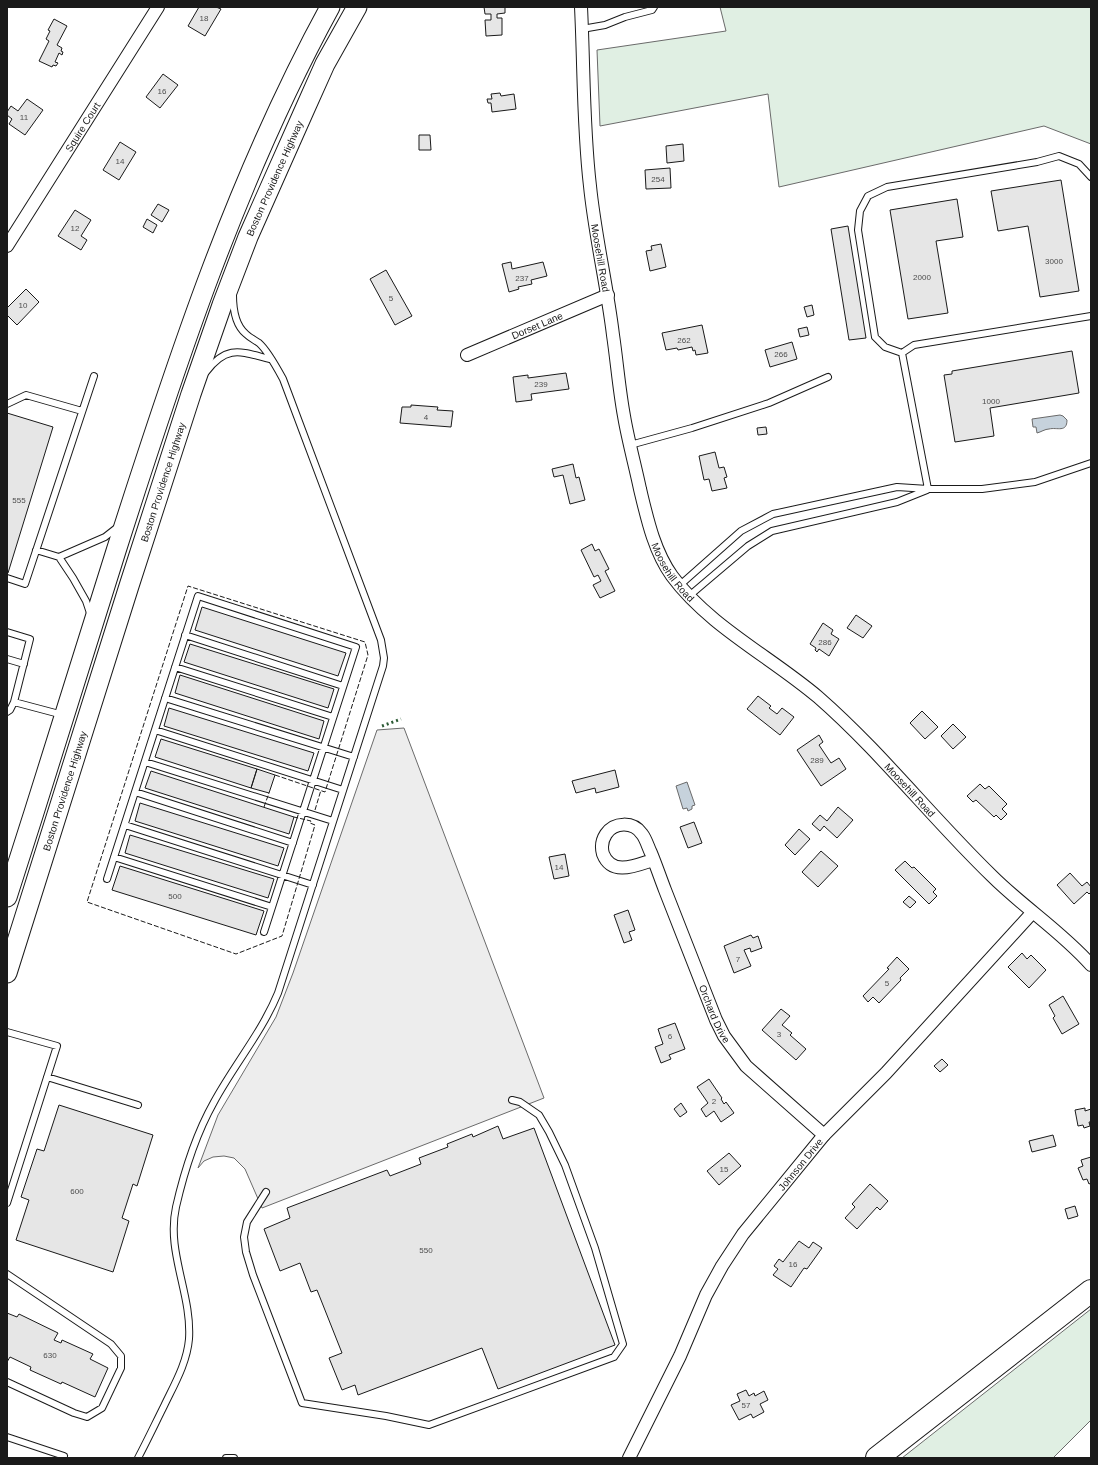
<svg xmlns="http://www.w3.org/2000/svg" width="1098" height="1465" viewBox="0 0 1098 1465" font-family="Helvetica,sans-serif">
<style>
.green{fill:#e0efe3;stroke:#6a6a6a}
.parking{fill:#ededed;stroke:#6a6a6a}
.water{fill:#c6d2dc;stroke:#6a6a6a}
.building{fill:#e6e6e6;stroke:#1a1a1a}
.lines{fill:none;stroke-linecap:round;stroke-linejoin:round}
.lane-casing{stroke:#1a1a1a;stroke-width:8}
.street-casing{stroke:#1a1a1a;stroke-width:14}
.primary-casing{stroke:#1a1a1a;stroke-width:21}
.highway-casing{stroke:#1a1a1a;stroke-width:24}
.lane{stroke:#fff;stroke-width:6}
.street{stroke:#fff;stroke-width:12}
.primary{stroke:#fff;stroke-width:19}
.highway{stroke:#fff;stroke-width:22}
.hedge{stroke:#2b5a34;stroke-width:3;stroke-dasharray:2 3;stroke-linecap:butt}
.fence{stroke:#1a1a1a;stroke-width:1;stroke-dasharray:5 2;stroke-linecap:butt}
.labels{text-anchor:middle;stroke-width:3;stroke-linejoin:round;paint-order:stroke}
.number-label{font-size:8px;fill:#4d4d4d}
.street-label{font-size:10px;fill:#1a1a1a;stroke:#fff}
</style>
<rect width="100%" height="100%" fill="#fff"/>
<path class="green" d="M 720,7 L 1091,7 L 1091,144 L 1044,126 L 779,187 L 768,94 L 600,126 L 597,50 L 726,31 Z
M 1091,1309 L 1091,1420 L 1053,1458 L 902,1458 Z"/>
<path class="parking" d="M 404,728 L 544,1098 L 262,1208 L 245,1169 L 234,1158 L 224,1156 L 213,1157 L 204,1161 L 198,1168 L 218,1115 L 276,1017 L 293,973 L 377,730 Z"/>
<path class="water" d="M 1060,415 L 1063,416 L 1067,420 C 1067,433 1057,427 1049,429 C 1045,429 1041,432 1037,433 L 1036,427 L 1033,427 L 1032,419 Z
M 687,782 L 695,805 L 692,806 L 692,809 L 688,811 L 687,808 L 683,809 L 676,786 Z"/>
<path class="building" d="M 199,7 L 216,7 L 221,9 L 205,36 L 188,26 Z
M 484,7 L 505,7 L 505,13 L 497,14 L 497,18 L 502,18 L 502,35 L 486,36 L 485,20 L 491,20 L 491,14 L 485,14 Z
M 54,19 L 67,26 L 57,45 L 62,48 L 61,51 L 63,52 L 62,55 L 59,53 L 55,62 L 58,63 L 56,66 L 53,65 L 52,67 L 39,61 L 49,41 L 46,39 L 50,31 L 48,30 Z
M 163,74 L 178,85 L 160,108 L 146,97 Z
M 500,93 L 501,96 L 514,94 L 516,109 L 492,112 L 491,103 L 488,103 L 487,99 L 492,99 L 491,94 Z
M 27,99 L 43,110 L 25,135 L 9,124 L 12,119 L 7,115 L 7,112 L 11,106 L 18,111 Z
M 419,135 L 430,135 L 431,150 L 419,150 Z
M 120,142 L 136,152 L 119,180 L 103,170 Z
M 683,144 L 684,161 L 667,163 L 666,146 Z
M 670,168 L 671,188 L 646,189 L 645,170 Z
M 1061,180 L 1079,291 L 1040,297 L 1028,226 L 998,231 L 991,191 Z
M 957,199 L 963,237 L 936,241 L 948,313 L 908,319 L 890,210 Z
M 158,204 L 169,210 L 162,222 L 151,215 Z
M 75,210 L 91,220 L 81,236 L 87,240 L 81,250 L 58,236 Z
M 147,219 L 157,225 L 153,233 L 143,227 Z
M 848,226 L 866,338 L 849,340 L 831,229 Z
M 661,244 L 666,267 L 650,271 L 646,251 L 652,250 L 651,246 Z
M 511,262 L 512,269 L 543,262 L 547,276 L 531,280 L 532,284 L 518,287 L 519,289 L 509,292 L 502,264 Z
M 386,270 L 412,316 L 395,325 L 370,279 Z
M 26,289 L 39,302 L 17,325 L 7,315 L 7,308 Z
M 812,305 L 814,315 L 807,317 L 804,307 Z
M 702,325 L 708,353 L 696,355 L 695,350 L 693,351 L 692,347 L 678,350 L 677,348 L 666,350 L 662,333 Z
M 807,327 L 809,335 L 800,337 L 798,329 Z
M 792,342 L 797,359 L 770,367 L 765,350 Z
M 1072,351 L 1079,393 L 990,408 L 994,436 L 955,442 L 944,375 L 952,374 L 952,371 Z
M 566,373 L 569,389 L 531,394 L 532,400 L 516,402 L 513,377 L 528,375 L 528,378 Z
M 411,405 L 438,407 L 437,410 L 453,411 L 451,427 L 400,423 L 402,407 L 411,407 Z
M 7,413 L 53,427 L 8,573 L 7,573 Z
M 766,427 L 767,434 L 758,435 L 757,428 Z
M 715,452 L 719,468 L 724,467 L 727,477 L 724,478 L 727,488 L 712,491 L 709,479 L 704,480 L 699,456 Z
M 573,464 L 576,478 L 579,477 L 585,500 L 570,504 L 563,475 L 554,477 L 552,469 Z
M 592,544 L 595,551 L 599,549 L 609,569 L 605,571 L 615,591 L 600,598 L 593,585 L 601,581 L 598,575 L 594,577 L 581,550 Z
M 202,607 L 346,653 L 338,676 L 195,630 Z
M 856,615 L 872,626 L 863,638 L 847,628 Z
M 823,623 L 833,630 L 831,634 L 839,639 L 829,656 L 819,649 L 817,652 L 815,650 L 816,648 L 810,644 Z
M 190,644 L 334,689 L 328,708 L 184,662 Z
M 180,675 L 324,721 L 319,739 L 175,693 Z
M 758,696 L 771,706 L 769,708 L 777,714 L 782,708 L 794,717 L 780,735 L 747,709 Z
M 169,708 L 314,753 L 308,771 L 164,726 Z
M 922,711 L 938,727 L 925,739 L 910,723 Z
M 953,724 L 966,737 L 953,749 L 941,736 Z
M 819,735 L 823,742 L 819,745 L 831,763 L 839,758 L 846,769 L 821,786 L 797,750 Z
M 161,739 L 257,769 L 251,788 L 155,757 Z
M 257,769 L 275,775 L 269,793 L 251,788 Z
M 615,770 L 619,787 L 596,793 L 595,788 L 576,793 L 572,781 Z
M 151,771 L 294,817 L 289,834 L 145,788 Z
M 980,784 L 985,789 L 989,786 L 1007,804 L 1002,809 L 1007,814 L 1001,820 L 996,815 L 994,817 L 976,800 L 973,802 L 967,796 Z
M 140,803 L 284,848 L 278,866 L 135,821 Z
M 838,807 L 853,820 L 837,838 L 824,826 L 820,831 L 812,824 L 820,815 L 827,821 Z
M 694,822 L 702,843 L 688,848 L 680,827 Z
M 799,829 L 810,839 L 795,855 L 785,845 Z
M 130,835 L 274,879 L 268,898 L 125,853 Z
M 821,851 L 838,866 L 818,887 L 802,872 Z
M 565,854 L 569,876 L 554,879 L 549,857 Z
M 905,861 L 912,868 L 914,867 L 936,889 L 933,892 L 937,896 L 929,904 L 895,870 Z
M 120,866 L 264,911 L 256,935 L 112,890 Z
M 1070,873 L 1082,886 L 1087,882 L 1091,887 L 1091,892 L 1089,894 L 1087,892 L 1074,904 L 1057,885 Z
M 909,896 L 916,902 L 910,908 L 903,902 Z
M 628,910 L 635,930 L 629,932 L 632,940 L 624,943 L 614,915 Z
M 751,935 L 753,938 L 758,936 L 762,948 L 751,952 L 750,948 L 744,950 L 751,966 L 734,973 L 724,946 Z
M 1022,953 L 1027,959 L 1031,955 L 1046,970 L 1029,988 L 1008,967 Z
M 897,957 L 909,969 L 900,978 L 901,980 L 879,1003 L 873,997 L 868,1002 L 863,996 L 889,969 L 887,968 Z
M 1063,996 L 1079,1024 L 1062,1034 L 1053,1018 L 1055,1016 L 1049,1005 Z
M 781,1009 L 790,1016 L 782,1025 L 792,1033 L 790,1035 L 806,1049 L 796,1060 L 762,1030 Z
M 675,1023 L 685,1049 L 669,1055 L 671,1059 L 661,1063 L 655,1047 L 663,1044 L 658,1029 Z
M 942,1059 L 948,1065 L 940,1072 L 934,1066 Z
M 709,1079 L 722,1098 L 721,1099 L 724,1104 L 726,1102 L 734,1113 L 721,1122 L 714,1111 L 706,1117 L 701,1109 L 708,1103 L 697,1087 Z
M 681,1103 L 687,1112 L 680,1117 L 674,1109 Z
M 59,1105 L 153,1135 L 137,1186 L 133,1184 L 122,1218 L 129,1221 L 113,1272 L 16,1240 L 29,1200 L 21,1197 L 37,1149 L 44,1151 Z
M 1085,1108 L 1085,1111 L 1091,1109 L 1091,1122 L 1089,1122 L 1090,1126 L 1084,1128 L 1083,1125 L 1078,1126 L 1075,1110 Z
M 498,1126 L 503,1139 L 534,1128 L 615,1345 L 498,1389 L 482,1348 L 358,1395 L 355,1385 L 342,1390 L 329,1358 L 342,1353 L 317,1290 L 311,1292 L 300,1263 L 280,1271 L 264,1229 L 290,1218 L 287,1208 L 387,1170 L 390,1176 L 421,1164 L 419,1158 L 448,1147 L 447,1144 L 472,1134 L 473,1137 Z
M 1053,1135 L 1056,1146 L 1032,1152 L 1029,1141 Z
M 729,1153 L 741,1166 L 719,1185 L 707,1171 Z
M 1091,1157 L 1091,1183 L 1089,1184 L 1087,1179 L 1083,1180 L 1078,1168 L 1083,1166 L 1081,1160 Z
M 870,1184 L 888,1201 L 880,1210 L 877,1207 L 857,1229 L 845,1218 L 855,1207 L 852,1204 Z
M 1075,1206 L 1078,1216 L 1068,1219 L 1065,1209 Z
M 799,1241 L 809,1248 L 813,1242 L 822,1248 L 807,1269 L 804,1268 L 791,1287 L 773,1275 L 778,1269 L 774,1266 L 779,1259 L 783,1262 Z
M 7,1313 L 17,1317 L 19,1314 L 58,1333 L 54,1340 L 61,1343 L 62,1340 L 93,1354 L 90,1359 L 108,1368 L 95,1397 L 62,1382 L 61,1384 L 30,1370 L 31,1367 L 10,1357 L 7,1362 Z
M 746,1390 L 749,1396 L 754,1393 L 755,1396 L 764,1391 L 768,1400 L 760,1404 L 764,1412 L 753,1418 L 751,1414 L 739,1420 L 731,1405 L 740,1401 L 737,1394 Z"/>
<g class="lines">
<defs>
<path id="lane" d="M 582,29 L 605,25 L 625,17 L 652,10 L 654,7
M 1091,177 L 1079,164 L 1059,156 L 1037,162 L 887,187 L 868,196 L 860,211 L 858,230 L 875,337 L 885,347 L 902,353 L 928,489 L 982,489 L 1035,482 L 1091,463
M 902,353 L 914,345 L 1091,316
M 206,372 C 227,344 241,352 270,359
M 7,404 L 26,395 L 82,411
M 630,445 L 692,428 L 769,403 L 828,377
M 36,550 L 59,557 L 73,578 L 86,601 L 91,616
M 59,557 L 105,537 L 119,526
M 7,578 L 25,584 L 94,376
M 680,585 L 741,531 L 773,514 L 897,487 L 928,489
M 689,596 L 748,546 L 772,531 L 897,502 L 927,490
M 7,632 L 30,639 L 14,702 L 10,710 L 7,712
M 185,635 L 343,686
M 7,659 L 24,664
M 175,667 L 333,717
M 165,698 L 354,757
M 14,702 L 63,715
M 155,730 L 343,790
M 145,762 L 333,821
M 135,792 L 293,843
M 125,825 L 313,885
M 114,857 L 272,907
M 107,879 L 198,596 L 356,647 L 264,932
M 7,1032 L 57,1046 L 7,1203
M 47,1077 L 138,1105
M 266,1192 L 247,1222 L 244,1237 L 246,1252 L 253,1275 L 302,1403 L 386,1416 L 429,1425 L 614,1357 L 623,1344 L 595,1248 L 565,1165 L 549,1132 L 539,1115 L 520,1102 L 512,1100
M 7,1274 L 111,1344 L 121,1356 L 121,1368 L 102,1408 L 87,1417 L 74,1413 L 7,1382
M 7,1437 L 64,1456 L 63,1458
M 138,1458 C 147,1441 155,1424 164,1406 C 174,1385 187,1363 189,1339 C 192,1294 166,1252 176,1207 C 184,1172 196,1134 214,1102 C 234,1065 262,1032 278,993 L 383,666 L 384,658 L 381,640 L 283,379 C 277,368 268,351 259,343 C 255,340 250,338 246,334 C 235,325 233,309 233,295
M 226,1458 L 234,1458"/>
<g id="street">
<path id="s1" d="M 581,7 C 584,67 583,127 590,186 C 595,236 607,285 613,335 C 617,362 619,389 624,416 C 628,440 635,465 640,489 C 647,518 654,551 672,576 C 709,626 771,657 818,697 C 881,752 932,818 992,876 C 1023,907 1062,932 1091,965"/>
<path id="s2" d="M 7,246 L 158,7"/>
<path id="s3" d="M 467,355 L 608,295"/>
<path id="s4" d="M 653,860 C 637,865 612,877 603,854 C 601,847 602,840 606,834 C 614,822 633,821 642,834 C 646,839 648,847 651,853 C 656,865 660,877 665,890 C 682,933 699,976 716,1020 L 724,1036 L 746,1066 L 824,1135"/>
<path id="s5" d="M 629,1458 L 680,1356 L 706,1295 L 722,1266 L 743,1234 L 824,1135 L 886,1073 L 1032,913"/>
</g>
<g id="primary">
<path d="M 7,897 C 44,782 80,667 116,551 C 175,366 236,179 330,7"/>
<path id="s6" d="M 7,973 L 129,586 L 191,394 L 222,305 L 248,237 L 304,111 L 325,64 L 357,7"/>
</g>
<path id="highway" d="M 877,1458 L 1091,1291"/>
</defs>
<use href="#lane" class="lane-casing"/>
<use href="#street" class="street-casing"/>
<use href="#primary" class="primary-casing"/>
<use href="#highway" class="highway-casing"/>
<use href="#lane" class="lane"/>
<use href="#street" class="street"/>
<use href="#primary" class="primary"/>
<use href="#highway" class="highway"/>
<path class="hedge" d="M 382,726 L 401,719"/>
<path class="fence" d="M 275,775 L 325,792 L 368,655 L 365,642 L 188,586 L 87,902 L 236,954 L 282,936 L 315,825 L 310,823 L 311,821 L 294,817
M 264,807 L 269,793
M 315,810 L 321,790"/>
</g>
<g class="labels">
<g class="number-label">
<text x="204" y="21">18</text>
<text x="162" y="94">16</text>
<text x="24" y="120">11</text>
<text x="120" y="164">14</text>
<text x="658" y="182">254</text>
<text x="75" y="231">12</text>
<text x="1054" y="264">3000</text>
<text x="922" y="280">2000</text>
<text x="522" y="281">237</text>
<text x="391" y="301">5</text>
<text x="23" y="308">10</text>
<text x="684" y="343">262</text>
<text x="781" y="357">266</text>
<text x="541" y="387">239</text>
<text x="991" y="404">1000</text>
<text x="426" y="420">4</text>
<text x="19" y="503">555</text>
<text x="825" y="645">286</text>
<text x="817" y="763">289</text>
<text x="559" y="870">14</text>
<text x="175" y="899">500</text>
<text x="738" y="962">7</text>
<text x="887" y="986">5</text>
<text x="779" y="1037">3</text>
<text x="670" y="1039">6</text>
<text x="714" y="1104">2</text>
<text x="724" y="1172">15</text>
<text x="77" y="1194">600</text>
<text x="426" y="1253">550</text>
<text x="793" y="1267">16</text>
<text x="50" y="1358">630</text>
<text x="746" y="1408">57</text>
</g>
<g class="street-label">
<text dy="4" stroke="none"><textPath href="#s2" startOffset="141">Squire Court</textPath></text>
<text dy="4" stroke="none"><textPath href="#s6" startOffset="839">Boston Providence Highway</textPath></text>
<text dy="4" stroke="none"><textPath href="#s1" startOffset="252">Moosehill Road</textPath></text>
<text dy="4" stroke="none"><textPath href="#s3" startOffset="76">Dorset Lane</textPath></text>
<text dy="4" stroke="none"><textPath href="#s6" startOffset="515">Boston Providence Highway</textPath></text>
<text dy="4" stroke="none"><textPath href="#s1" startOffset="577">Moosehill Road</textPath></text>
<text dy="4" stroke="none"><textPath href="#s1" startOffset="901">Moosehill Road</textPath></text>
<text dy="4" stroke="none"><textPath href="#s6" startOffset="191">Boston Providence Highway</textPath></text>
<text dy="4" stroke="none"><textPath href="#s4" startOffset="314">Orchard Drive</textPath></text>
<text dy="4" stroke="none"><textPath href="#s5" startOffset="342">Johnson Drive</textPath></text>
</g>
</g>
<rect width="1098" height="1465" fill="none" stroke="#1a1a1a" stroke-width="16"/>
</svg>
